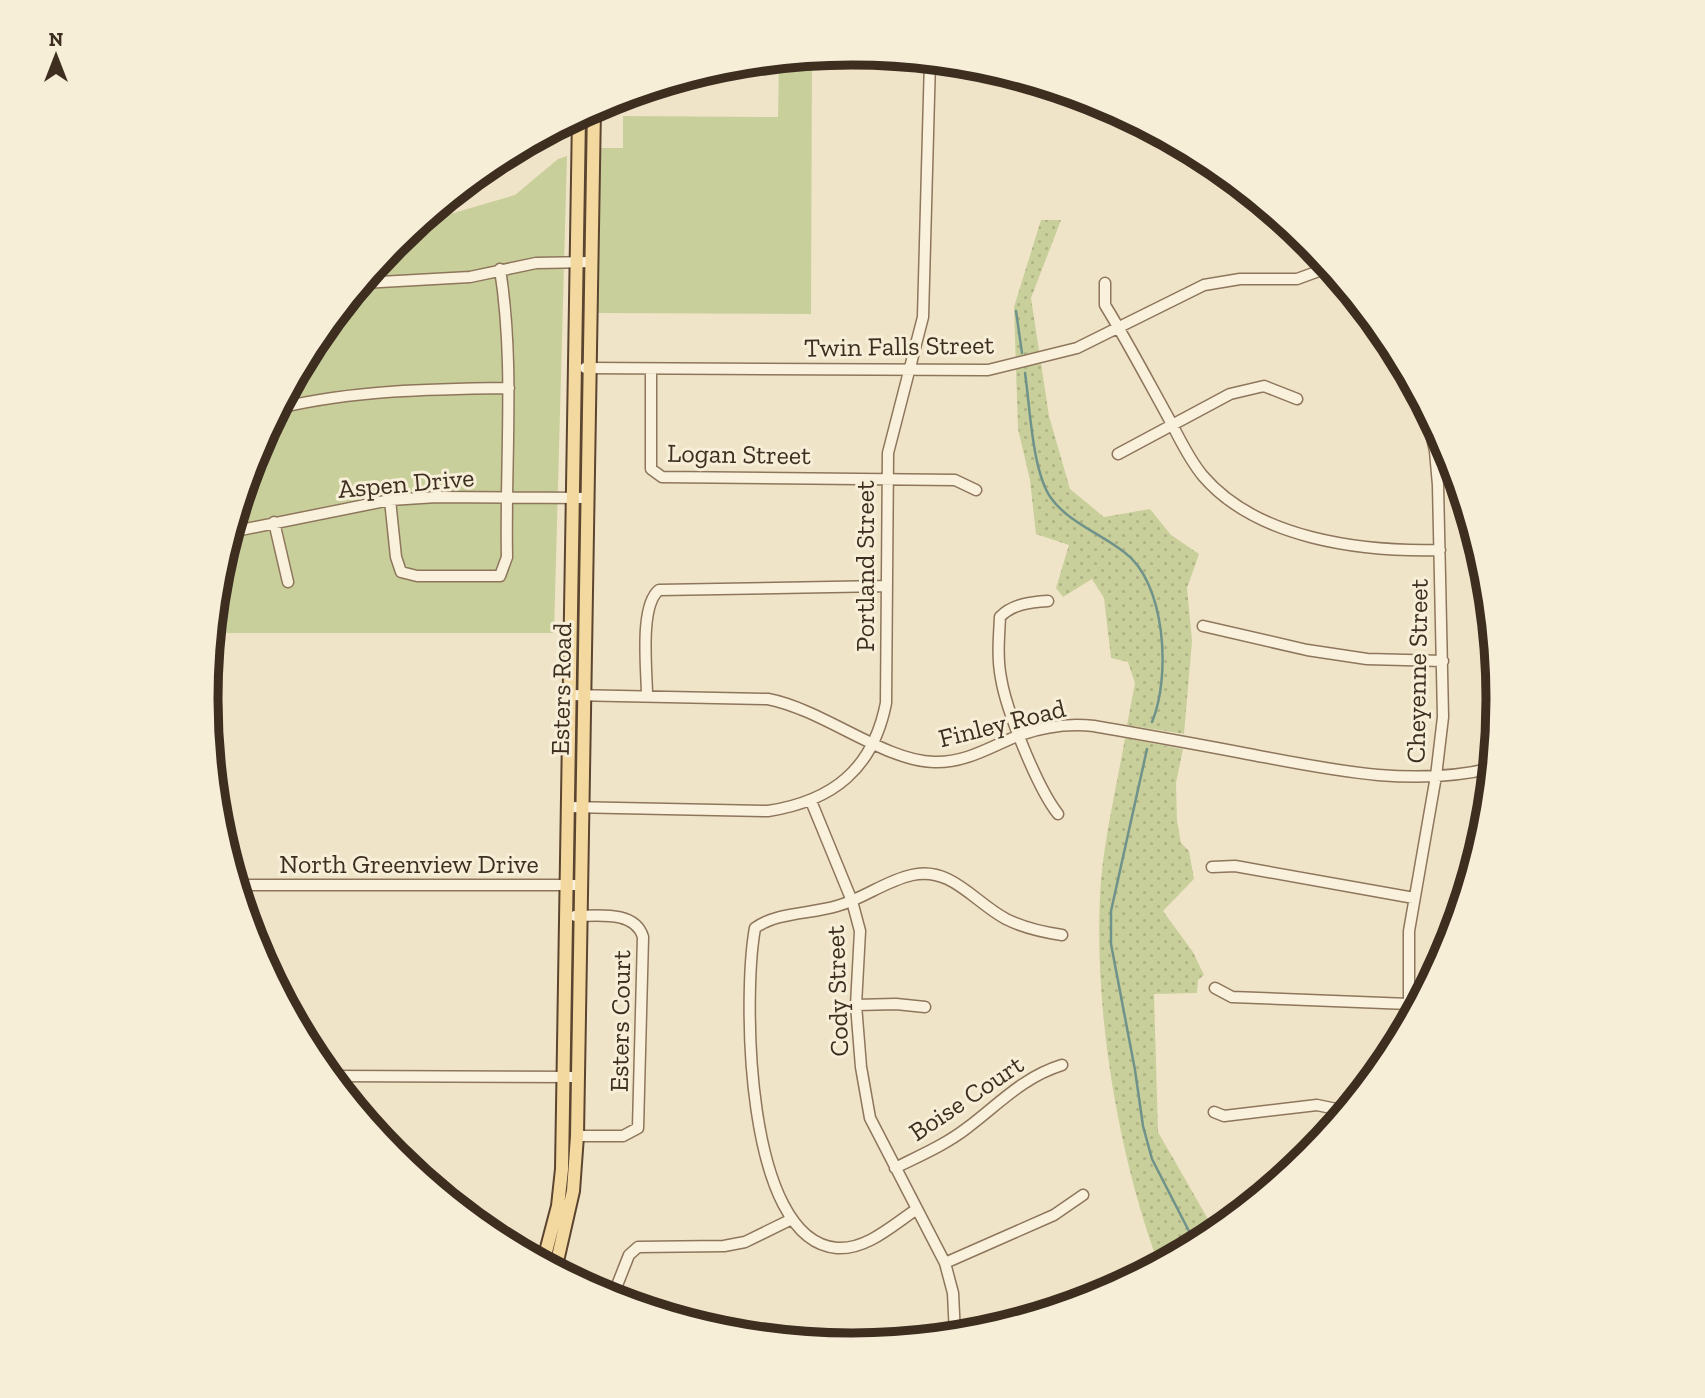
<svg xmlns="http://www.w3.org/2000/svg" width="1705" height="1398" viewBox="0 0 1705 1398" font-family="'Zilla Slab',serif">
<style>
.grass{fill:#c9cf9b}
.park{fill:url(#park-dots)}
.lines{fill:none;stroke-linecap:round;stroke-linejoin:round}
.stream{stroke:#6f938a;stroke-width:2.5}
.minor-casing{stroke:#8d765c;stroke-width:13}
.major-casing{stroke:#5b4430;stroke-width:16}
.minor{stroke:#faf1dc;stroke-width:10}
.major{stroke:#f3d9a0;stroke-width:12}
.labels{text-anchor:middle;stroke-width:6;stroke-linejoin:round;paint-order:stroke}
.street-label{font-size:26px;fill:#3d2e20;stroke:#f7eed8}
.rim{fill:none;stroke:#3d2e20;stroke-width:9}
</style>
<defs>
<pattern id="park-dots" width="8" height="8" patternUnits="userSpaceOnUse" patternTransform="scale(1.75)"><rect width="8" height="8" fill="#c9cf9b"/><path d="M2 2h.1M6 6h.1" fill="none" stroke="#aeb285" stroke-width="1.8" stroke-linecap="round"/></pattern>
</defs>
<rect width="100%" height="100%" fill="#f0e4c8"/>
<path class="grass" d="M 812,56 L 811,314 L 596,313 L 597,148 L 623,148 L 623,116 L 778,117 L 779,60 Z
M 567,156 L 554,633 L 213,633 L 219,572 L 255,451 L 315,339 L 396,242 L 426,217 L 440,217 L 515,195 L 558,159 Z"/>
<path class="park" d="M 1041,220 L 1061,220 L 1031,298 L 1049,416 L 1070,489 L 1104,517 L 1150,509 L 1171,535 L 1199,554 L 1187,588 L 1192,641 L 1184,734 L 1127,725 L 1135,683 L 1128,662 L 1111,658 L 1104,598 L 1092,579 L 1063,597 L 1056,588 L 1069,545 L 1036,534 L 1030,480 L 1018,429 L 1014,307 Z
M 1125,738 L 1183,749 L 1176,783 L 1177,821 L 1181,843 L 1189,851 L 1194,879 L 1163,911 L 1193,952 L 1204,975 L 1198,980 L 1197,993 L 1154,994 L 1158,1132 L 1216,1233 L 1159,1265 C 1117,1153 1092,1000 1101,881 C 1105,834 1117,785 1125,738 Z"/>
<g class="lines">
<path class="stream" d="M 1016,311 L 1022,353
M 1025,373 C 1030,406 1032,471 1051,498 C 1068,522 1101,534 1124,552 C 1166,582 1171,677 1152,722
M 1147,749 L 1111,911 L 1111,944 L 1135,1070 L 1143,1126 L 1152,1159 L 1195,1243"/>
<defs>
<path id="minor" d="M 362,283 L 470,277 L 536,263 L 591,262
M 1105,283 L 1105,305 C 1127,341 1147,379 1168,417 C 1179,437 1188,458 1203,476 C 1257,539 1361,552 1440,550
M 585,368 L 988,370 L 1077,348 L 1204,285 L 1240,279 L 1297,279 L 1330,267
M 651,369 L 651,469 L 662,477 L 955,480 L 976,490
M 279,408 C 355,390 430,389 509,388
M 1118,454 L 1230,394 L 1264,386 L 1297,399
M 390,500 L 396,557 L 401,572 L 417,576 L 500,576 L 507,557 C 505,461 515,364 500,269
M 274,522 L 288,582
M 231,532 L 390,500 L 437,497 L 587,498
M 1048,601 C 1031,602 1012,604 1000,617 C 999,637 997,658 1001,678 C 1006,710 1038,789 1058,814
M 1203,626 L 1307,650 L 1367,659 L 1443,661
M 571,695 L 768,699 C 824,710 884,761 934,762 C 967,763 991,746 1020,735 C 1046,726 1068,723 1094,726 C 1145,735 1197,744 1248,754 C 1327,769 1412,788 1492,768
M 647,696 C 647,671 639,606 659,590 L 886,586
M 811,801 L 852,901 L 860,931 L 856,1005 L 861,1067 L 870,1118 L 945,1263 L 953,1293 L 955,1335
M 569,807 L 768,811 C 833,801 873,769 886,703 L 888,453 L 923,317 L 930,60
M 1212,867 L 1235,866 L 1414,898
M 237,885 L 580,885
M 575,916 C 597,916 635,910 643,937 L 638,1128 L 623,1136 L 577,1136
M 1215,988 L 1232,997 L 1409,1004
M 856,1005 L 896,1004 L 925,1007
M 1409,1022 L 1409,931 L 1436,776 L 1443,717 L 1438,485 L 1435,451 L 1425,405
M 330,1076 L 577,1077
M 1214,1112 L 1224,1116 L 1317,1105 L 1346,1111
M 895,1168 C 919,1156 945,1145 967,1128 C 999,1104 1023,1077 1062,1065
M 917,1209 C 894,1224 867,1250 837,1248 C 744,1241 743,994 755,928 C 777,912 811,914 837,906 C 863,899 885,881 912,875 C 951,866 974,902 1006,919 C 1024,928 1042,932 1062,935
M 945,1263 L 1054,1215 L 1083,1195
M 612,1298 L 629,1255 L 638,1247 L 724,1246 L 745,1242 L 792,1219"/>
<path id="major" d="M 543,1263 L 558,1206 L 562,1169 L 579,116
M 555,1270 L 573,1191 L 577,1136 L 594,108"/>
</defs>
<use href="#minor" class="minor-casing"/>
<use href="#major" class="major-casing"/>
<use href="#minor" class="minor"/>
<use href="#major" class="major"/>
</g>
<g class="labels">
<g class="street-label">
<text transform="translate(899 346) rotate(-1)" y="9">Twin Falls Street</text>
<text transform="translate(739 454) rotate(1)" y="9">Logan Street</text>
<text transform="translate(406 483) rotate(-5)" y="9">Aspen Drive</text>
<text transform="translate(865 566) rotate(-90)" y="9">Portland Street</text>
<text transform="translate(1417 671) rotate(-89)" y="9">Cheyenne Street</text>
<text transform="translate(561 689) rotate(-89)" y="9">Esters Road</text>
<text transform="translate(1002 723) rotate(-14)" y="9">Finley Road</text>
<text x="409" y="873">North Greenview Drive</text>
<text transform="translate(837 991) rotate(-92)" y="9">Cody Street</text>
<text transform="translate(620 1021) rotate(-89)" y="9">Esters Court</text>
<text transform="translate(966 1098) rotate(-34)" y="9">Boise Court</text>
</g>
</g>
<path d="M0 0H1705V1398H0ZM218 699a634 634 0 1 1 1268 0a634 634 0 1 1-1268 0Z" fill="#f7eed8" fill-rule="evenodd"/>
<path class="rim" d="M218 699a634 634 0 1 1 1268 0a634 634 0 1 1-1268 0Z"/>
<g transform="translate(56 56)" stroke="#f7eed8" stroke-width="5" paint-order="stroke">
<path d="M0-5L12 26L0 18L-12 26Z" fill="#3d2e20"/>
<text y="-10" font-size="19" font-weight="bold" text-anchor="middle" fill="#3d2e20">N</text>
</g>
</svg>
